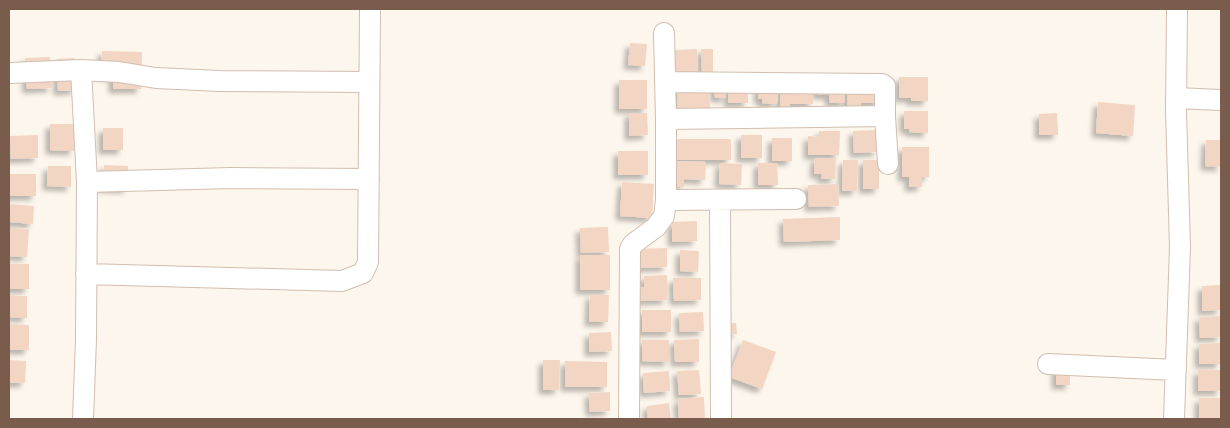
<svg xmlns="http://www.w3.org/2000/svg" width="1230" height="428" viewBox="0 0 1230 428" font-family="Commissioner,sans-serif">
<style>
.building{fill:#f3d5c3;filter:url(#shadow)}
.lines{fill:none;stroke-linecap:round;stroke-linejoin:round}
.minor-casing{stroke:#d1beb0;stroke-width:22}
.minor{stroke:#fff;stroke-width:20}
</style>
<defs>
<filter id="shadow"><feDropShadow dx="-4.5" dy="4.5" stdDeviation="2.5" flood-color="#0004"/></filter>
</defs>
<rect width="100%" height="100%" fill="#fdf6ec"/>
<path class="building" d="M 630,43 L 647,44 L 645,66 L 628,65 Z
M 697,49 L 698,80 L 676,80 L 675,50 Z
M 701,49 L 713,49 L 713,76 L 702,76 Z
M 102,51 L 142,52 L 141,89 L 113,89 L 113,76 L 101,75 Z
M 50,57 L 52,88 L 27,89 L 25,58 Z
M 75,58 L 76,90 L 58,91 L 57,59 Z
M 899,77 L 928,77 L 928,101 L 911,101 L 911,98 L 899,98 Z
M 847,78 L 879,78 L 879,103 L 861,103 L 861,109 L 847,109 Z
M 759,79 L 778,79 L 777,104 L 762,103 L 762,99 L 758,99 Z
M 781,79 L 813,80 L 813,104 L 790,104 L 790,111 L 780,111 Z
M 844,79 L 845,103 L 830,103 L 829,95 L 817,95 L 817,80 Z
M 619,80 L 647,80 L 647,109 L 619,109 Z
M 709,82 L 710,109 L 678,110 L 677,83 Z
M 714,82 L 725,82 L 726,98 L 715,98 Z
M 729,82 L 748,83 L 748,103 L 728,103 Z
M 1098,102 L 1135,105 L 1133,136 L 1096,133 Z
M 904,111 L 928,111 L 928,133 L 909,132 L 910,129 L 904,129 Z
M 629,113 L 647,113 L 648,135 L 629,136 Z
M 1057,113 L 1058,135 L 1039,135 L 1039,114 Z
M 50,124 L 74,124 L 74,151 L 50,150 Z
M 103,128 L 123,128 L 123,150 L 103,150 Z
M 876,130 L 878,152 L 854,153 L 853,131 Z
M 819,131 L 840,131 L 839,155 L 808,155 L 808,136 L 819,137 Z
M 38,135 L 38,158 L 11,159 L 10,136 Z
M 741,135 L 762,135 L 762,158 L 741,158 Z
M 772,138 L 792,138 L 792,161 L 772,161 Z
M 674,139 L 731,139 L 731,160 L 674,160 Z
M 1206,140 L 1221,140 L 1221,167 L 1205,166 Z
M 902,147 L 929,147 L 929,177 L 922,177 L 922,187 L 909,187 L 909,177 L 902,177 Z
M 618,151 L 648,151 L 648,175 L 618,175 Z
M 815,158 L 836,158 L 835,179 L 821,179 L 822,174 L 814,174 Z
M 843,160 L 858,160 L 857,191 L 842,191 Z
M 863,160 L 879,160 L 879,189 L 863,189 Z
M 671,161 L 706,162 L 705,180 L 684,179 L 684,187 L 671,187 Z
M 720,163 L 742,164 L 741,185 L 719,184 Z
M 758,163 L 777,163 L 778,185 L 758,185 Z
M 104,165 L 128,166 L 128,189 L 103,188 Z
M 48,166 L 71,166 L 71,187 L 47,186 Z
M 9,174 L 36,174 L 36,196 L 9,196 Z
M 622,182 L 654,184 L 652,218 L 620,216 Z
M 838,184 L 839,206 L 809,207 L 808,185 Z
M 9,204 L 34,206 L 33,224 L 9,222 Z
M 840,217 L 840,240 L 784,242 L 783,219 Z
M 697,221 L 697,241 L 672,242 L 672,222 Z
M 608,227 L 609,252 L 581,253 L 580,228 Z
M 9,228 L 29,229 L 27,257 L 9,256 Z
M 667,248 L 667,267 L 637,268 L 636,249 Z
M 680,250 L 699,251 L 698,272 L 680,271 Z
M 580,255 L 610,255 L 610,290 L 580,290 Z
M 9,264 L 29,264 L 29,289 L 9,289 Z
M 667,275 L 667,300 L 636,301 L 636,287 L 644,287 L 644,276 Z
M 673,278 L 701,278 L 701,300 L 674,301 Z
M 1221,285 L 1221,310 L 1202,311 L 1202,286 Z
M 9,295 L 27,296 L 27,318 L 9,317 Z
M 590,295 L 609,295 L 608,322 L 589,322 Z
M 642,310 L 671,310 L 671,332 L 642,332 Z
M 703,312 L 704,331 L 680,332 L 679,313 Z
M 1221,316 L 1221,337 L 1200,338 L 1199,317 Z
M 725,323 L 736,323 L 737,334 L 726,335 Z
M 9,324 L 29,325 L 29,350 L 9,350 Z
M 611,332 L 612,351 L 589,352 L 589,333 Z
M 699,339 L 699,362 L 675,362 L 674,340 Z
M 642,340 L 669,340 L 669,362 L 642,361 Z
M 743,340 L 776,352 L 762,389 L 729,377 Z
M 1220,343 L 1221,364 L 1199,364 L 1199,344 Z
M 9,360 L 26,361 L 25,383 L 9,383 Z
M 543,360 L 560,360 L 559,390 L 543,390 Z
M 565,361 L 607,362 L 607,387 L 565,387 Z
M 1056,367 L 1070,368 L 1070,385 L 1056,385 Z
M 699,370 L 701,394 L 679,395 L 677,371 Z
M 1198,370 L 1220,370 L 1221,391 L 1198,391 Z
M 669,371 L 670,391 L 644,393 L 643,373 Z
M 610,392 L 610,411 L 590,412 L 589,393 Z
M 704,397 L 705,419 L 679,419 L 678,399 Z
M 1199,398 L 1220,398 L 1220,419 L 1199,419 Z
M 669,403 L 671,419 L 648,419 L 647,406 Z"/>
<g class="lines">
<defs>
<path id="minor" d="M 9,73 L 81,70
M 665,82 L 882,84 L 885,86 L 885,116
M 1176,98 L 1221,100
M 666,119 L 885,116 L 888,164
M 369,179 L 231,178 L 87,182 L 81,70 L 119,72 L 156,78 L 220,81 L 369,82
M 666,200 L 796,199
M 720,200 L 721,419
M 86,274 L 342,281 L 363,273 L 368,262 L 370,9
M 1048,364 L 1176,370
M 83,419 L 86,339 L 87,182
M 629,419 L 630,249 L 633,244 L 656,227 L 664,216 L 666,200 L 666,119 L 664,33
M 1174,419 L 1180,247 L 1176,111 L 1177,9"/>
</defs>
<use href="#minor" class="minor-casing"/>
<use href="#minor" class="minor"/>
</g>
<rect width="1230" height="428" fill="none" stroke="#7a5c4d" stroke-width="20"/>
</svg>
